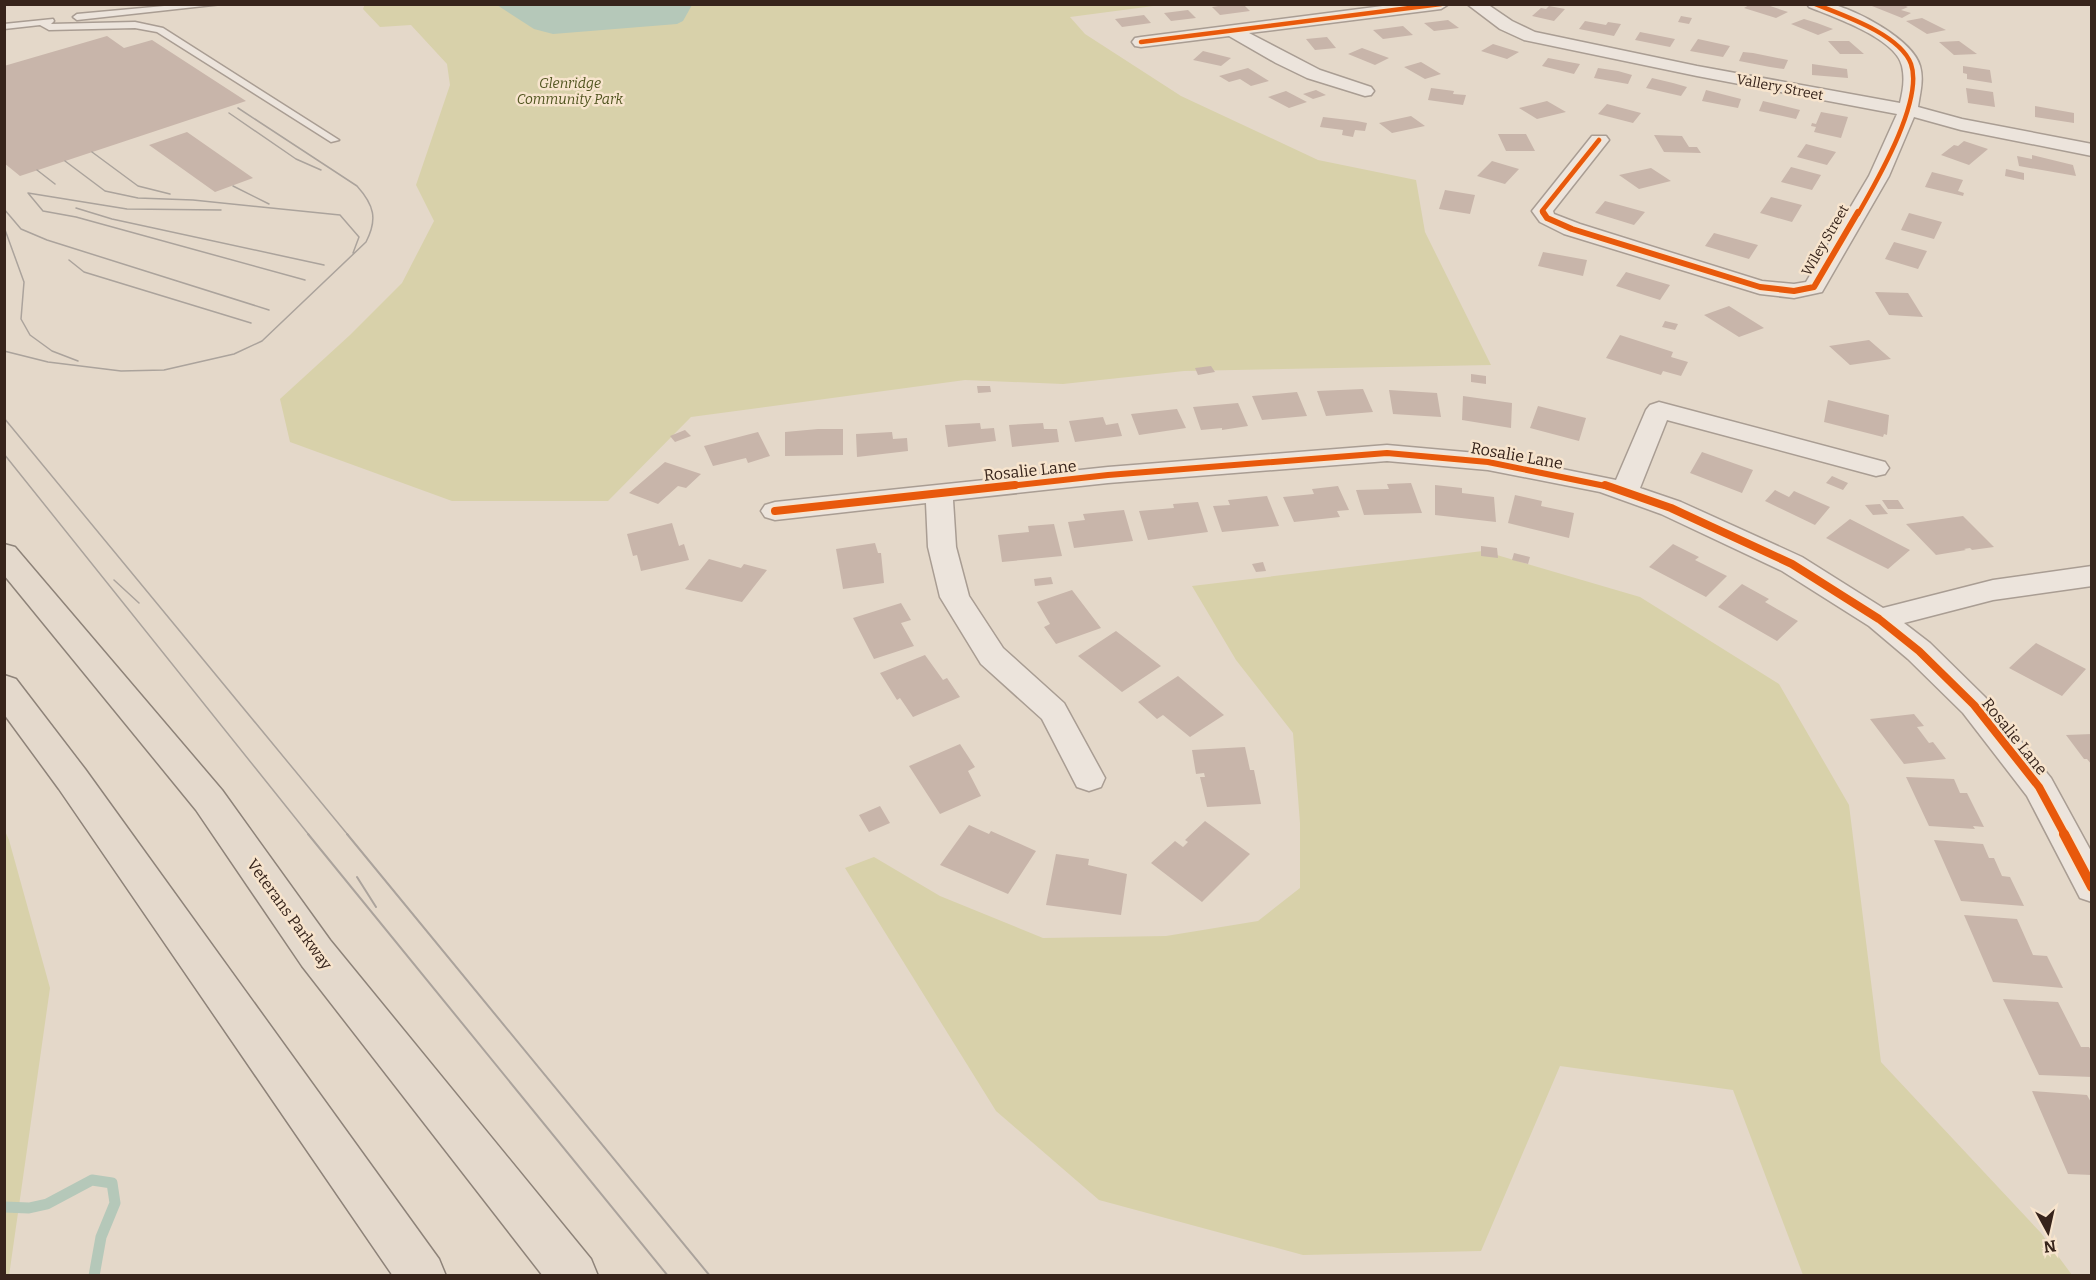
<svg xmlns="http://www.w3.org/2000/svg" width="2096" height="1280" viewBox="0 0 2096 1280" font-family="Bitter,serif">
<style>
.green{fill:#d8d1aa}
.water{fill:#b5c8b9}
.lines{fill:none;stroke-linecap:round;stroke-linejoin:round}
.stream{stroke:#b5c8b9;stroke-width:11}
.building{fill:#c8b5aa}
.service-casing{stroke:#a99d93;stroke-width:3}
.minor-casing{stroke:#a99d93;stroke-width:3}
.primary-casing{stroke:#8e8379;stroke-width:3}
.service{fill:#ece4dc;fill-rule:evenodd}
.minor{fill:#ece4dc;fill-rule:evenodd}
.primary{fill:#e4d9cc;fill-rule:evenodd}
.tram-far1{stroke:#aba39c;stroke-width:1.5}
.tram{stroke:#aba39c;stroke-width:2}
.cycleway-far3-casing{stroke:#f7e4cd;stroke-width:7}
.cycleway-far2-casing{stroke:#f7e4cd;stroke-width:9}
.cycleway-far1-casing{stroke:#f7e4cd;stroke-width:11}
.cycleway-casing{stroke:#f7e4cd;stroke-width:14}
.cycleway-far3{stroke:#e8590c;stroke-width:4.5}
.cycleway-far2{stroke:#e8590c;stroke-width:6}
.cycleway-far1{stroke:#e8590c;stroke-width:8}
.cycleway{stroke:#e8590c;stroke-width:10}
.labels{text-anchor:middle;stroke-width:5;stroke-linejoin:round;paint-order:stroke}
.far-park-label{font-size:14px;font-style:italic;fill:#515520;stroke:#f7e4cd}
.far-street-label{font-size:14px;fill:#37241b;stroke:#f7e4cd}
.street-label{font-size:16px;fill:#37241b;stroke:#f7e4cd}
</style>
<rect width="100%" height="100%" fill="#e4d8c9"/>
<path class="green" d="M 365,4 L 1161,5 L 1070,17 L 1085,34 L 1181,96 L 1318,160 L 1416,180 L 1425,232 L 1491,365 L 1184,371 L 1063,384 L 965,380 L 691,417 L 608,501 L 452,501 L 290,442 L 280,399 L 350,335 L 402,283 L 434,221 L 416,185 L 450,85 L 447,64 L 411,25 L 380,27 L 363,9 Z
M 1483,551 L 1640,597 L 1779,684 L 1849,805 L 1881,1062 L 2041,1233 L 2072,1275 L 1803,1275 L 1733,1090 L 1560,1066 L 1481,1251 L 1303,1255 L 1099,1200 L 996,1111 L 845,868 L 874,857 L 940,896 L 1043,938 L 1166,936 L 1258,921 L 1300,888 L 1300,823 L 1293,733 L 1236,660 L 1192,586 Z
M 5,831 L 9,840 L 50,988 L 9,1276 L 4,1275 Z"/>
<path class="water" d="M 497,5 L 692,5 L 683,21 L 677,24 L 553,34 L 534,29 Z"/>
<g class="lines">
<path class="stream" d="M 4,1207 L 29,1208 L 47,1204 L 92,1180 L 112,1183 L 115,1203 L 101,1237 L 94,1276"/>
</g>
<path class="building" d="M 1231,4 L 1243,4 L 1250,11 L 1220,15 L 1212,7 Z
M 1751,4 L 1764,4 L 1788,12 L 1776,18 L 1744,8 Z
M 1867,4 L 1901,4 L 1908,7 L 1901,10 L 1911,13 L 1902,18 Z
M 1549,6 L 1565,9 L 1554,21 L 1532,16 L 1541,8 L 1546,9 Z
M 1188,10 L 1196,18 L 1171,21 L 1164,13 Z
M 1144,15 L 1151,23 L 1122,27 L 1115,19 Z
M 1681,16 L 1692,18 L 1689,24 L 1678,22 Z
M 1922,18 L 1946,30 L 1927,34 L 1906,21 Z
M 1804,19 L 1817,23 L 1833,29 L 1818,35 L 1791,24 Z
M 1448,20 L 1459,28 L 1434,31 L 1424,23 Z
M 1585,21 L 1606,25 L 1608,22 L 1621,24 L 1614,36 L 1579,29 Z
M 1403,26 L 1413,35 L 1383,39 L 1373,30 Z
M 1640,32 L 1675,39 L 1670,47 L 1635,40 Z
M 107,36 L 124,48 L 152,40 L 246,101 L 20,176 L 4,163 L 4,66 Z
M 1327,37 L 1336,48 L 1315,50 L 1306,39 Z
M 1698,39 L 1730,46 L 1723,57 L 1690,51 Z
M 1828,41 L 1849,41 L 1864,54 L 1840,54 Z
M 1959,41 L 1977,54 L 1954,55 L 1939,42 Z
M 1493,44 L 1519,52 L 1507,59 L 1481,51 Z
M 1362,48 L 1389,58 L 1375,65 L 1348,54 Z
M 1203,51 L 1231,58 L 1221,66 L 1193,60 Z
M 1743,52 L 1753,53 L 1788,60 L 1784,69 L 1770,67 L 1739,61 Z
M 1548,58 L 1580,64 L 1574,74 L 1542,66 Z
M 1421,62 L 1441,74 L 1425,79 L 1404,67 Z
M 1812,64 L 1847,69 L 1848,78 L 1812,75 Z
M 1963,66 L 1990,70 L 1992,83 L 1967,79 L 1967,74 L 1963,73 Z
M 1248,68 L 1269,81 L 1251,86 L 1240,79 L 1229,82 L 1219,76 Z
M 1598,68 L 1618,71 L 1632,75 L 1628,84 L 1594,78 Z
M 1652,78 L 1673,83 L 1687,87 L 1681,96 L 1646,88 Z
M 1431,88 L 1454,91 L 1453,94 L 1466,95 L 1463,105 L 1428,100 Z
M 1966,88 L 1993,92 L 1995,107 L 1968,103 Z
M 1316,90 L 1326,95 L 1313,99 L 1303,94 Z
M 1706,90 L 1741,99 L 1738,108 L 1702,101 Z
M 1286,91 L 1307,102 L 1289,108 L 1268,97 Z
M 1547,101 L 1566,112 L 1537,119 L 1519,108 Z
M 1763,101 L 1784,106 L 1800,110 L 1796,119 L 1759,111 Z
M 1607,104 L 1641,113 L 1633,123 L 1598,114 Z
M 2035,106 L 2074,113 L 2074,123 L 2035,117 Z
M 1821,112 L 1848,117 L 1841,138 L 1814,132 L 1816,127 L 1811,126 L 1812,123 L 1816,124 Z
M 1411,116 L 1425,126 L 1392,133 L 1379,123 Z
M 1323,117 L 1357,121 L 1367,123 L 1365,131 L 1355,130 L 1353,137 L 1342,135 L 1343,130 L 1320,127 Z
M 187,132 L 253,178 L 215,192 L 149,145 Z
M 1498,134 L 1526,134 L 1535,151 L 1506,151 Z
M 1654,135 L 1682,136 L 1689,147 L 1697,147 L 1701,153 L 1664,152 Z
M 1964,141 L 1988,149 L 1969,165 L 1941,155 L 1954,145 L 1958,146 Z
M 1806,144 L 1836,152 L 1827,165 L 1797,157 Z
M 2032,155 L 2073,165 L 2076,176 L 2019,166 L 2017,156 L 2032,159 Z
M 1492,161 L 1519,169 L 1505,184 L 1477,176 Z
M 1791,167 L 1821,175 L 1812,190 L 1781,182 Z
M 1651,168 L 1671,181 L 1639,189 L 1619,175 Z
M 2006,169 L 2024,173 L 2024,180 L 2005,176 Z
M 1932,172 L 1963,180 L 1958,191 L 1964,193 L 1963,196 L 1925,187 Z
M 1445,190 L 1475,195 L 1470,214 L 1439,209 Z
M 1771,197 L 1802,205 L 1792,222 L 1760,213 Z
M 1605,201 L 1645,212 L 1634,225 L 1595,213 Z
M 1909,213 L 1942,222 L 1934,239 L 1901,230 Z
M 1714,233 L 1758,245 L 1749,259 L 1705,246 Z
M 1894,242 L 1927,251 L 1918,269 L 1885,259 Z
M 1543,252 L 1587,260 L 1583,276 L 1538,266 Z
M 1626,272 L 1670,285 L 1660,300 L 1616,286 Z
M 1875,292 L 1908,293 L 1923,317 L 1889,315 Z
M 1729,306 L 1764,328 L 1739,337 L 1704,315 Z
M 1665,321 L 1678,324 L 1675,330 L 1662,327 Z
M 1620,335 L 1673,352 L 1671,357 L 1688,362 L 1681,376 L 1663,371 L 1661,375 L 1606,358 Z
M 1869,340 L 1891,359 L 1850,365 L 1829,346 Z
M 1211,366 L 1215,372 L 1198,375 L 1195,368 Z
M 1471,374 L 1486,376 L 1486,384 L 1471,382 Z
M 977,386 L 990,386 L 991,392 L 978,393 Z
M 1363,389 L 1373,412 L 1326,416 L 1317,391 Z
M 1389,390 L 1437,393 L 1441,417 L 1393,414 Z
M 1297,392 L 1307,416 L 1262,420 L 1252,396 Z
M 1463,396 L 1512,403 L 1511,428 L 1462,420 Z
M 1828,400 L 1889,415 L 1887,435 L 1884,434 L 1883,437 L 1824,422 Z
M 1238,403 L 1248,426 L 1222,430 L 1222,428 L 1201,430 L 1193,407 Z
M 1538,406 L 1586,418 L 1579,441 L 1530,428 Z
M 1177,409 L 1186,428 L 1139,435 L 1131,414 Z
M 1103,417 L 1106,425 L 1118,423 L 1122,436 L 1075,442 L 1069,421 Z
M 980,423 L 981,429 L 994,428 L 996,441 L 948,447 L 945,425 Z
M 1043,423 L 1044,429 L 1057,429 L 1059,442 L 1012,447 L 1009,425 Z
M 818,429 L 843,429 L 843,455 L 785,456 L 785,432 Z
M 685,430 L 691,436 L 675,442 L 670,436 Z
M 758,432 L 770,456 L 748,463 L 746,458 L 713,466 L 704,446 Z
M 892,432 L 893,439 L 907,438 L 908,451 L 857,457 L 856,434 Z
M 1702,452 L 1753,470 L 1742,493 L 1690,473 Z
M 665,462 L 701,474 L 686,488 L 678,486 L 658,504 L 629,493 Z
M 1832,476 L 1848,483 L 1843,490 L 1826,483 Z
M 1411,483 L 1422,513 L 1364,515 L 1356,490 L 1389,489 L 1387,484 Z
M 1435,485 L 1462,488 L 1462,493 L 1494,497 L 1496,522 L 1435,515 Z
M 1338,486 L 1349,510 L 1337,511 L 1340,517 L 1294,522 L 1283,497 L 1314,494 L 1312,489 Z
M 1775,490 L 1789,497 L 1794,491 L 1830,507 L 1815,525 L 1765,501 Z
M 1515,495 L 1542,501 L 1541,506 L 1574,513 L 1569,538 L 1508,523 Z
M 1267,496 L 1279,526 L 1222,532 L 1213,506 L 1230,505 L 1228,500 Z
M 1882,500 L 1898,500 L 1904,509 L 1888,509 Z
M 1198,502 L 1208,532 L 1148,540 L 1139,511 L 1174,508 L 1173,504 Z
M 1880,504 L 1888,514 L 1873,515 L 1865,505 Z
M 1124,510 L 1133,541 L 1074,548 L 1068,522 L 1085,520 L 1083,514 Z
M 1963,516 L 1994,547 L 1972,550 L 1970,548 L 1964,549 L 1966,550 L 1936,555 L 1906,524 Z
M 1850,519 L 1910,550 L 1888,569 L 1826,538 Z
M 672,523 L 679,546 L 684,544 L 689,560 L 641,571 L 637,555 L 633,556 L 627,534 Z
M 1054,524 L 1062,556 L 1002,562 L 998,535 L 1029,532 L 1028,526 Z
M 875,543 L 878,553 L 881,553 L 884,583 L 843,589 L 836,549 Z
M 1673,544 L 1699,557 L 1695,560 L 1727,576 L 1706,597 L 1649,567 Z
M 1481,546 L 1497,548 L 1498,558 L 1481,556 Z
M 1514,553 L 1530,557 L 1528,564 L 1512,560 Z
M 709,559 L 741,568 L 744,564 L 767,570 L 742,602 L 685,589 Z
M 1263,562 L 1266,571 L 1256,572 L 1252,564 Z
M 1051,577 L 1053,584 L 1035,586 L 1034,579 Z
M 1742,584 L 1769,599 L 1765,602 L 1798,621 L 1777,641 L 1718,607 Z
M 1072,590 L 1101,628 L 1056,644 L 1044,627 L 1050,624 L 1037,602 Z
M 901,603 L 911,620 L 901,623 L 914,646 L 874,659 L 853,618 Z
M 1116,631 L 1161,666 L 1122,692 L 1078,656 Z
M 2036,643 L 2086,669 L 2062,696 L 2009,668 Z
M 925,655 L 943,680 L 947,678 L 960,697 L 913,717 L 900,698 L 897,700 L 880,673 Z
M 1178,676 L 1224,715 L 1190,737 L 1163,715 L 1157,719 L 1138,702 Z
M 1914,714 L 1924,726 L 1917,727 L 1929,743 L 1933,742 L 1946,759 L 1904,764 L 1870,719 Z
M 2092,734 L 2092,765 L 2087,759 L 2084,759 L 2066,735 Z
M 960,744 L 975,767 L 968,771 L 981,796 L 940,814 L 909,766 Z
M 1245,747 L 1250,770 L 1254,770 L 1261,804 L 1207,807 L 1200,777 L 1205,777 L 1204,773 L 1196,774 L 1192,750 Z
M 1906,777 L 1954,779 L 1960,793 L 1967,793 L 1984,827 L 1973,826 L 1975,829 L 1929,826 Z
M 880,806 L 890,823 L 869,832 L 859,815 Z
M 1205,821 L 1250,854 L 1202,902 L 1151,863 L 1175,841 L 1183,847 L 1188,842 L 1185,840 Z
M 969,825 L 989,834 L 991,831 L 1036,851 L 1008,894 L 940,865 Z
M 1934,840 L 1983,844 L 1989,858 L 1994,858 L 2002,876 L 2010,877 L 2024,906 L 1961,901 Z
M 1056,854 L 1089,859 L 1088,865 L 1127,874 L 1121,915 L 1046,905 Z
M 1964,915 L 2017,919 L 2033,955 L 2047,956 L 2063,988 L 1993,982 Z
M 2003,999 L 2058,1002 L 2081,1047 L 2089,1047 L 2092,1052 L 2092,1077 L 2039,1075 Z
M 2032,1091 L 2087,1095 L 2092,1104 L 2092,1175 L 2068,1174 Z"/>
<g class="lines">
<defs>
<path id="service" d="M 186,4 L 222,4 L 77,20 L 73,17 L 77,14 Z
M 53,19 L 54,21 L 51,24 L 135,22 L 163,28 L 339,140 L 331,142 L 157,32 L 135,28 L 49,30 L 40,25 L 4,29 L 4,24 Z"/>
<path id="minor" d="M 1398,4 L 1449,4 L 1441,9 L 1249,33 L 1320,70 L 1371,87 L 1374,91 L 1371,95 L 1365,96 L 1307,78 L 1276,63 L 1229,36 L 1141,47 L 1135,46 L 1132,42 L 1135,38 L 1141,37 Z
M 1467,4 L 1487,4 L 1512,21 L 1535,32 L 1697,66 L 1900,103 C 1903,90 1905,79 1902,66 C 1896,38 1833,17 1809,7 L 1807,4 C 1815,4 1823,3 1830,4 C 1856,9 1913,40 1920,66 C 1924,80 1920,93 1918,107 L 1962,119 L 2092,144 L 2092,156 L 1961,130 L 1914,117 L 1889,176 L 1822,292 L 1794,298 L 1760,294 L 1564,234 L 1540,222 L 1532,211 L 1592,136 L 1606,136 L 1609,140 L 1553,211 L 1554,214 L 1580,224 L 1762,281 L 1794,284 L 1806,282 L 1869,176 L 1897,114 L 1697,76 L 1524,40 L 1500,29 Z
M 1659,402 L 1885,462 L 1889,468 L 1885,474 L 1876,476 L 1667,420 L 1640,488 L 1681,502 L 1802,557 L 1883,608 L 1993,580 L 2092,566 L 2092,586 L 1993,600 L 1904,623 L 1930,643 L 1985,697 L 2051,778 L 2092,853 L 2092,902 L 2080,898 L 2027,796 L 1963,713 L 1908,659 L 1869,626 L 1782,571 L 1661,514 L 1600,492 L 1488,470 L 1387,461 L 1108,483 L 953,500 L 956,547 L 969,596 L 1003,648 L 1064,703 L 1105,778 L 1101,787 L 1089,791 L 1077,787 L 1042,719 L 981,664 L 940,597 L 928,547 L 926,503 L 775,520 L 765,517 L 761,511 L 765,505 L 775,502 L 1108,467 L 1387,445 L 1488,454 L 1616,480 L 1646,410 L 1650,405 Z"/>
<path id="primary" d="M 4,544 L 15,547 L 222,790 L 330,940 L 591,1259 L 598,1276 L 543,1276 L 302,966 L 196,810 L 4,575 Z
M 4,675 L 16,679 L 85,769 L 439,1259 L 446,1276 L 393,1276 L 59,789 L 4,714 Z"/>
</defs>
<use href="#service" class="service-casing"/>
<use href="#minor" class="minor-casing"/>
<use href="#primary" class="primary-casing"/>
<use href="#service" class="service"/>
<use href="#minor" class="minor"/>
<use href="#primary" class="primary"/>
<path class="tram-far1" d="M 229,113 L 296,159 L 321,170
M 92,152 L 138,186 L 170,194
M 65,161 L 105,191 L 138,198 L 193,200 L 340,215 L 359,237 L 353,253
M 37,170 L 55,184
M 233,186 L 269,204
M 28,193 L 127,209 L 221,210
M 28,193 L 43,211 L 76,217 L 305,280
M 76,208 L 112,219 L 324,265
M 4,209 L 21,229 L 47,240 L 269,310
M 4,227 L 24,282 L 21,319 L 30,335 L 52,351 L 78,361
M 69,260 L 84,272 L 251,323
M 4,351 L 48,362 L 121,371 L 164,370 L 234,354 L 262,341 L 366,242 C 378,219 374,205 357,186 L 238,108
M 4,418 L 348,835
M 4,454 L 309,835
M 114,580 L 139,603"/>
<path class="tram" d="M 308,834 L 668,1276
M 347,834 L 710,1276
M 357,877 L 376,907"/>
<defs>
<path id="cycleway-far3" d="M 1815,4 C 1842,15 1900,34 1911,64 C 1924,101 1876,182 1858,214
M 1141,42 L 1441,4
M 1544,214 L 1542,211 L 1599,140"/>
<path id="cycleway-far2" d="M 1543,212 L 1547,218 L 1572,229 L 1760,287 L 1794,291 L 1814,287 L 1858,212
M 1001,487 L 1108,475 L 1387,453 L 1488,462 L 1610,487"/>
<path id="cycleway-far1" d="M 1605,485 L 1671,508 L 1792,564 L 1879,619 L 1919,651 L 1974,705 L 2039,787 L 2065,835
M 775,511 L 1015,485"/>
<path id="cycleway" d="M 2064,834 L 2092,887"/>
</defs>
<use href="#cycleway-far3" class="cycleway-far3-casing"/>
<use href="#cycleway-far2" class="cycleway-far2-casing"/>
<use href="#cycleway-far1" class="cycleway-far1-casing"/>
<use href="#cycleway" class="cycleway-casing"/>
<use href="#cycleway-far3" class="cycleway-far3"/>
<use href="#cycleway-far2" class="cycleway-far2"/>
<use href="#cycleway-far1" class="cycleway-far1"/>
<use href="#cycleway" class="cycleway"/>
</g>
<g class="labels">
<g class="far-park-label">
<text x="570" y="88">Glenridge<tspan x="570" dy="16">Community Park</tspan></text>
</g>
<g class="far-street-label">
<text transform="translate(1780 87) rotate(11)" y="5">Vallery Street</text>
<text transform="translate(1825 240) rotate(-60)" y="5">Wiley Street</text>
</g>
<g class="street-label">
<text transform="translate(1517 455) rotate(10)" y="6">Rosalie Lane</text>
<text transform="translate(1030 470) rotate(-6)" y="6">Rosalie Lane</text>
<text transform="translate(2015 736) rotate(51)" y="6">Rosalie Lane</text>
<text transform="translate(290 914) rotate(54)" y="6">Veterans Parkway</text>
</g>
</g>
<rect width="2096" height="1280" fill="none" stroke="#37241b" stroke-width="12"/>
<g transform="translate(2048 1232) rotate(172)" stroke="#f7e4cd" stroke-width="4.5" paint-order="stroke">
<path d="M0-4.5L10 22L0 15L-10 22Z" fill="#37241b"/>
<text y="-9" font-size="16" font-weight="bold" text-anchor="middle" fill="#37241b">N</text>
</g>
</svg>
